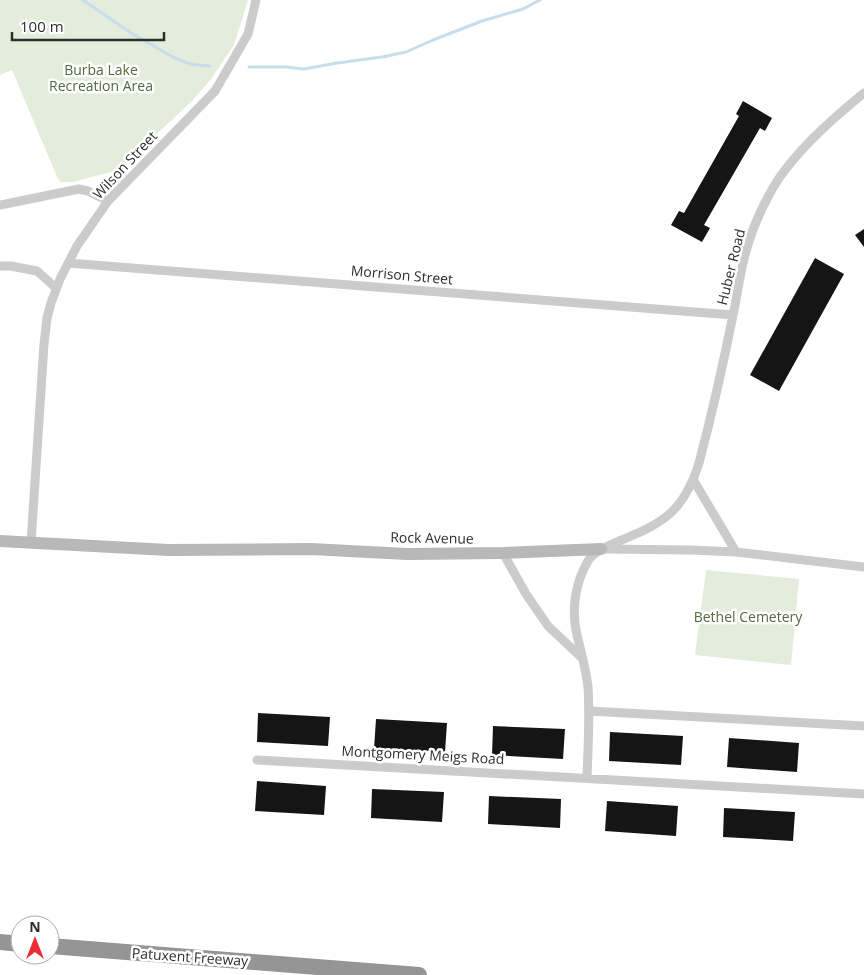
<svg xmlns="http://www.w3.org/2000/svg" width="864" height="975" viewBox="0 0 864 975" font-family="'Open Sans',sans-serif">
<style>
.green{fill:#e4ecdc}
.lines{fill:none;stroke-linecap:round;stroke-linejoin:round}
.stream{stroke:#c8ddec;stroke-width:3}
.building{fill:#151515}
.street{stroke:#cbcbcb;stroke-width:9}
.secondary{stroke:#b8b8b8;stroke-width:12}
.highway{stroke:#959595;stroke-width:16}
.labels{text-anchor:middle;stroke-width:5;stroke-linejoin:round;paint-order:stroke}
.park-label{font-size:14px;fill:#4f6b3b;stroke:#fff}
.street-label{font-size:14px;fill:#2e2e2e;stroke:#fff}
</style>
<rect width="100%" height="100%" fill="#fff"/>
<path class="green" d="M 0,0 L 248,0 L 234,45 L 211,79 L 191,102 L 118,170 L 73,182 L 61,182 L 58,179 L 12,70 L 0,75 Z
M 706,570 L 799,579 L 791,665 L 695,655 Z"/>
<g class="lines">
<path class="stream" d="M 83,0 L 131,33 L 173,57 L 190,64 L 210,66
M 249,67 L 286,67 L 304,69 L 337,63 L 382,57 L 406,52 L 433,40 L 482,21 L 523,9 L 540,0"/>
</g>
<path class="building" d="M 743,101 L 772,118 L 765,131 L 760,128 L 704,225 L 710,228 L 702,242 L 671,225 L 679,211 L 684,213 L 739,116 L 736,114 Z
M 864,229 L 864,247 L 855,235 Z
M 815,258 L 844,274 L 779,391 L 750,375 Z
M 258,713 L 330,717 L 328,746 L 257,742 Z
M 376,719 L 447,723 L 445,752 L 374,749 Z
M 493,726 L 565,729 L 563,759 L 492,755 Z
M 610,732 L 683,736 L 681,765 L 609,761 Z
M 729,738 L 799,743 L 797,772 L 727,767 Z
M 257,781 L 326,786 L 324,815 L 255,811 Z
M 372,789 L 444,792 L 442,822 L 371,818 Z
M 489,796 L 561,799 L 560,828 L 488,824 Z
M 607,801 L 678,806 L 676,836 L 605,831 Z
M 724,808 L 795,812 L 793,841 L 723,837 Z"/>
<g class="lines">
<path class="street" d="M 0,205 L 79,189 L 88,191 L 108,201
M 68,263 L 733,315
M 0,266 L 11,266 L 37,271 L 56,288
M 694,481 L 736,552
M 31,543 L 44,344 L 47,318 L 51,303 L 60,279 L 77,246 L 108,201 L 215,91 L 248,34 L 256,0
M 606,549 L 691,550 L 736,552 L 864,567
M 503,553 L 526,594 L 548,626 L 583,659
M 589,711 L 864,726
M 257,760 L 864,794
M 587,778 C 588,748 590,717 588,687 C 586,669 581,652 577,635 C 571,611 575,583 588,561 C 594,551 608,546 619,541 C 664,523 684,511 699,463 C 712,414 723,365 733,315 C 738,293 740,270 747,248 C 753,225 770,189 785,170 C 807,141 836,116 864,93"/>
<path class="secondary" d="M 0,541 L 168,550 L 311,549 L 407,554 L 503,553 L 601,549"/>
<path class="highway" d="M 0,942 L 20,944
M 50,946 L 419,975"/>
</g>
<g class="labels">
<g class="park-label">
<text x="101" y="75">Burba Lake<tspan x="101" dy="16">Recreation Area</tspan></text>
<text x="748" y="622">Bethel Cemetery</text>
</g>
<g class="street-label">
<text transform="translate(125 165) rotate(-47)" y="5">Wilson Street</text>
<text transform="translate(731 267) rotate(-76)" y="5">Huber Road</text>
<text transform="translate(402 275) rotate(5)" y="5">Morrison Street</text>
<text transform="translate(432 538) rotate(1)" y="5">Rock Avenue</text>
<text transform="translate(423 755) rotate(3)" y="5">Montgomery Meigs Road</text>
<text transform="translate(190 957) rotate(4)" y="5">Patuxent Freeway</text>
</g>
</g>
<g transform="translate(35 940)"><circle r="24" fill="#ffffff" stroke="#ababab"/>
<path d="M0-4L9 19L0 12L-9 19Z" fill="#e92d33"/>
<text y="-8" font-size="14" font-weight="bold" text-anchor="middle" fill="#2e2e2e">N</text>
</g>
<path d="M12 32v8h152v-8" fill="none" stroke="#2e2e2e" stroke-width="2.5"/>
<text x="20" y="32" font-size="15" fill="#2e2e2e" stroke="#ffffff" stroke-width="4" paint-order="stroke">100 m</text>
</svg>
